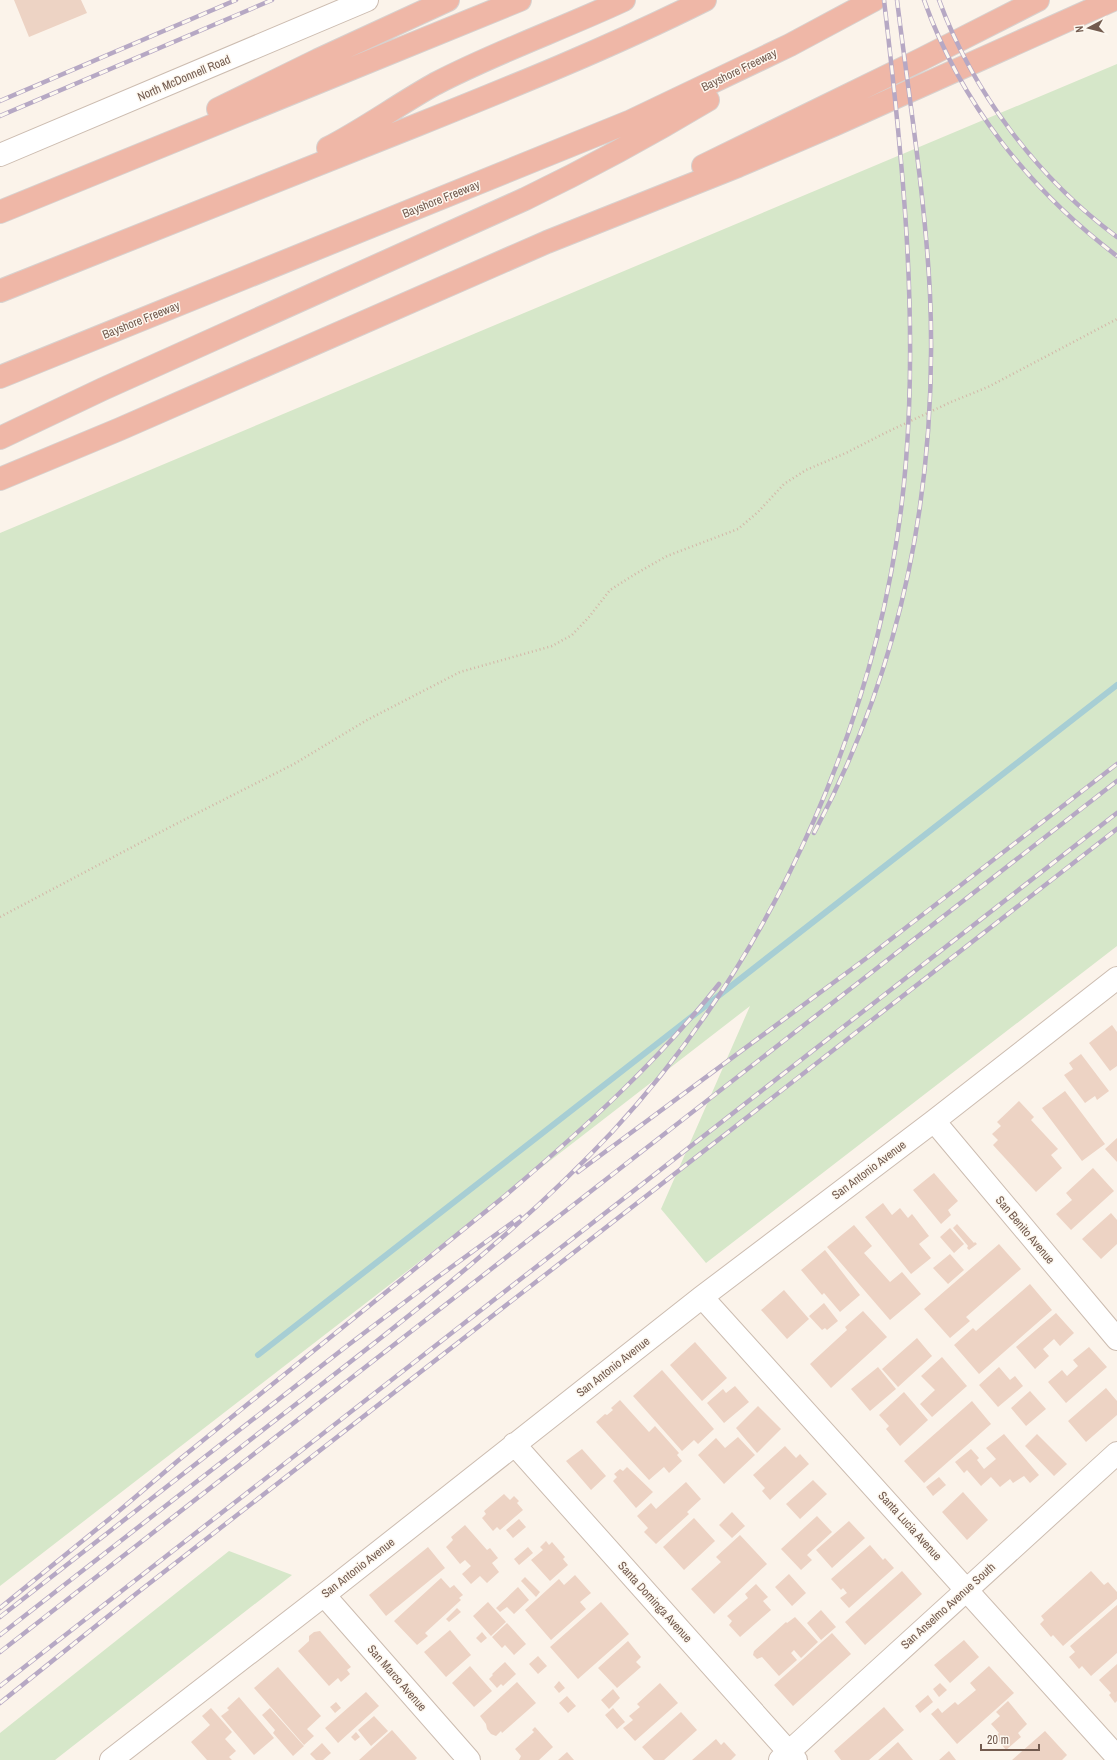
<svg xmlns="http://www.w3.org/2000/svg" width="1117" height="1760" viewBox="0 0 1117 1760" font-family="'Archivo Narrow',sans-serif">
<style>
.green{fill:#d6e7c9}
.lines{fill:none;stroke-linecap:round;stroke-linejoin:round}
.stream{stroke:#a7ced4;stroke-width:6}
.building{fill:#edd3c4}
.minor-casing{stroke:#ccbcb0;stroke-width:24}
.highway-casing{stroke:#d8d1ce;stroke-width:24}
.path{stroke:#d3b6a7;stroke-width:2.5;stroke-dasharray:1 3;stroke-linecap:butt}
.minor{stroke:#fff;stroke-width:22}
.highway{stroke:#efb7a7;stroke-width:22}
.rail-casing{stroke:#b6a8c4;stroke-width:4.5}
.rail{stroke:#fdf8f0;stroke-width:3;stroke-dasharray:9;stroke-linecap:butt}
.labels{text-anchor:middle;stroke-width:3;stroke-linejoin:round;paint-order:stroke}
.street-label{font-size:12px;fill:#735b4f;stroke:#fdf8f0}
</style>
<rect width="100%" height="100%" fill="#fbf3ea"/>
<path class="green" d="M 1117,64 L 1117,946 L 706,1263 L 661,1209 L 750,1006 L 0,1586 L 0,533 Z
M 229,1551 L 292,1575 L 55,1760 L 0,1760 L 0,1733 Z"/>
<g class="lines">
<path class="stream" d="M 258,1355 L 1117,685"/>
</g>
<path class="building" d="M 14,0 L 81,0 L 87,13 L 29,37 Z
M 1112,1025 L 1117,1032 L 1117,1066 L 1110,1071 L 1089,1043 Z
M 1081,1054 L 1109,1091 L 1097,1100 L 1095,1096 L 1085,1103 L 1064,1075 L 1073,1069 L 1069,1063 Z
M 1065,1091 L 1105,1144 L 1082,1161 L 1042,1108 Z
M 1019,1101 L 1034,1117 L 1031,1120 L 1058,1149 L 1051,1155 L 1062,1168 L 1036,1192 L 993,1145 L 998,1140 L 992,1134 L 1001,1126 L 997,1122 Z
M 1117,1138 L 1117,1162 L 1105,1149 Z
M 1093,1168 L 1114,1191 L 1071,1230 L 1056,1214 L 1072,1200 L 1066,1193 Z
M 934,1173 L 958,1201 L 948,1210 L 951,1215 L 941,1224 L 913,1190 Z
M 883,1203 L 892,1215 L 900,1208 L 908,1218 L 912,1214 L 929,1236 L 919,1244 L 931,1258 L 911,1274 L 865,1217 Z
M 1111,1213 L 1117,1220 L 1117,1244 L 1101,1259 L 1082,1239 Z
M 957,1224 L 974,1243 L 975,1242 L 977,1244 L 969,1250 L 967,1248 L 968,1246 L 953,1228 Z
M 854,1225 L 872,1246 L 864,1253 L 890,1282 L 902,1272 L 921,1294 L 890,1320 L 827,1247 Z
M 950,1228 L 964,1244 L 954,1253 L 940,1237 Z
M 999,1244 L 1021,1269 L 966,1317 L 970,1321 L 950,1338 L 924,1309 Z
M 825,1250 L 860,1295 L 840,1312 L 824,1293 L 822,1295 L 801,1270 Z
M 950,1254 L 964,1270 L 948,1284 L 933,1268 Z
M 1030,1284 L 1052,1310 L 979,1374 L 954,1345 L 973,1328 L 976,1331 Z
M 784,1290 L 809,1319 L 787,1339 L 761,1310 Z
M 824,1303 L 838,1321 L 827,1330 L 825,1328 L 822,1330 L 809,1316 Z
M 863,1311 L 887,1337 L 831,1388 L 810,1364 L 847,1330 L 845,1327 Z
M 1056,1313 L 1074,1333 L 1060,1346 L 1054,1339 L 1043,1349 L 1049,1356 L 1035,1369 L 1016,1347 Z
M 917,1338 L 932,1356 L 898,1387 L 882,1369 Z
M 695,1342 L 727,1378 L 702,1401 L 670,1365 Z
M 1089,1347 L 1107,1367 L 1066,1403 L 1048,1382 L 1062,1370 L 1067,1376 L 1078,1366 L 1073,1360 Z
M 942,1357 L 967,1386 L 932,1417 L 920,1404 L 935,1390 L 921,1376 Z
M 878,1367 L 896,1389 L 870,1411 L 851,1389 Z
M 999,1367 L 1010,1380 L 1015,1376 L 1023,1386 L 998,1407 L 979,1385 Z
M 662,1370 L 714,1429 L 698,1444 L 694,1440 L 682,1451 L 633,1396 Z
M 735,1386 L 749,1402 L 724,1423 L 707,1403 L 723,1389 L 726,1393 Z
M 1106,1388 L 1117,1401 L 1117,1415 L 1086,1442 L 1068,1421 Z
M 1030,1391 L 1046,1409 L 1026,1426 L 1011,1408 Z
M 904,1392 L 928,1420 L 900,1446 L 886,1429 L 889,1426 L 879,1415 Z
M 620,1400 L 649,1432 L 655,1426 L 679,1453 L 677,1455 L 682,1461 L 669,1473 L 664,1467 L 649,1480 L 596,1422 L 605,1414 L 607,1415 L 613,1410 L 611,1408 Z
M 972,1401 L 991,1424 L 924,1483 L 904,1461 Z
M 758,1406 L 781,1429 L 757,1453 L 736,1428 Z
M 1004,1434 L 1039,1475 L 1030,1483 L 1024,1476 L 1013,1483 L 1010,1479 L 1000,1487 L 991,1477 L 981,1486 L 967,1470 L 964,1473 L 955,1462 L 971,1449 L 979,1458 L 977,1460 L 984,1469 L 996,1459 L 986,1448 Z
M 1037,1434 L 1067,1464 L 1054,1476 L 1025,1446 Z
M 738,1437 L 755,1455 L 724,1484 L 698,1455 L 716,1438 L 725,1448 Z
M 785,1446 L 796,1458 L 800,1454 L 809,1464 L 770,1500 L 762,1491 L 765,1488 L 753,1475 Z
M 582,1449 L 606,1476 L 591,1490 L 566,1461 Z
M 627,1467 L 653,1492 L 636,1508 L 613,1481 L 617,1477 L 614,1474 L 620,1469 L 623,1471 Z
M 939,1477 L 946,1485 L 933,1496 L 926,1487 Z
M 813,1480 L 827,1494 L 800,1519 L 786,1504 Z
M 686,1482 L 701,1499 L 687,1512 L 689,1514 L 656,1544 L 644,1532 L 648,1528 L 637,1516 L 651,1503 L 656,1509 Z
M 963,1492 L 988,1520 L 967,1540 L 942,1512 Z
M 504,1494 L 510,1500 L 514,1496 L 519,1501 L 517,1503 L 523,1510 L 500,1530 L 497,1527 L 493,1531 L 482,1518 L 486,1514 L 484,1511 Z
M 732,1512 L 745,1526 L 732,1538 L 719,1525 Z
M 817,1516 L 832,1532 L 807,1555 L 812,1560 L 801,1570 L 781,1549 Z
M 694,1518 L 715,1541 L 684,1570 L 663,1547 Z
M 519,1519 L 526,1527 L 513,1538 L 506,1530 Z
M 849,1521 L 865,1538 L 832,1568 L 816,1550 Z
M 465,1525 L 487,1550 L 490,1548 L 498,1558 L 492,1563 L 499,1572 L 487,1583 L 480,1576 L 471,1584 L 462,1574 L 471,1566 L 465,1560 L 460,1564 L 446,1547 L 453,1540 L 451,1537 Z
M 740,1535 L 767,1564 L 714,1614 L 691,1589 L 721,1562 L 716,1557 Z
M 546,1541 L 549,1545 L 552,1542 L 565,1557 L 563,1559 L 568,1565 L 550,1581 L 531,1560 L 543,1550 L 540,1547 Z
M 870,1545 L 883,1560 L 885,1558 L 894,1568 L 849,1608 L 840,1598 L 847,1593 L 843,1588 L 841,1590 L 831,1579 Z
M 428,1547 L 445,1568 L 386,1616 L 369,1595 Z
M 528,1547 L 533,1553 L 519,1565 L 514,1559 Z
M 902,1571 L 922,1594 L 865,1645 L 845,1622 Z
M 1091,1571 L 1104,1585 L 1108,1582 L 1117,1592 L 1117,1599 L 1063,1646 L 1053,1635 L 1051,1637 L 1040,1624 L 1044,1620 L 1041,1616 Z
M 789,1574 L 806,1593 L 792,1606 L 775,1587 Z
M 575,1575 L 591,1593 L 580,1602 L 586,1609 L 551,1640 L 525,1610 L 559,1579 L 564,1585 Z
M 525,1577 L 540,1592 L 536,1597 L 521,1581 Z
M 441,1578 L 450,1588 L 454,1585 L 463,1595 L 459,1598 L 461,1600 L 425,1633 L 428,1636 L 417,1645 L 394,1621 Z
M 756,1584 L 768,1597 L 763,1601 L 771,1610 L 740,1637 L 729,1625 L 732,1621 L 727,1616 L 748,1598 L 745,1594 Z
M 518,1587 L 529,1600 L 514,1614 L 507,1607 L 500,1612 L 496,1608 Z
M 488,1602 L 506,1622 L 491,1636 L 473,1616 Z
M 601,1602 L 629,1634 L 578,1679 L 550,1647 Z
M 1117,1605 L 1117,1653 L 1091,1676 L 1082,1666 L 1079,1669 L 1069,1657 L 1075,1652 L 1070,1646 Z
M 457,1608 L 461,1612 L 449,1622 L 446,1619 Z
M 821,1610 L 836,1627 L 821,1640 L 807,1623 Z
M 795,1617 L 818,1642 L 801,1658 L 794,1650 L 791,1653 L 797,1660 L 779,1676 L 762,1657 L 757,1659 L 753,1655 L 754,1651 L 786,1622 L 787,1623 Z
M 507,1623 L 526,1644 L 514,1655 L 505,1645 L 502,1648 L 492,1637 Z
M 450,1630 L 471,1655 L 446,1677 L 424,1652 Z
M 320,1631 L 351,1667 L 347,1670 L 350,1674 L 341,1682 L 338,1678 L 329,1686 L 298,1651 L 309,1641 L 309,1636 L 314,1632 Z
M 482,1632 L 487,1638 L 481,1643 L 476,1638 Z
M 832,1633 L 851,1654 L 793,1706 L 774,1685 Z
M 964,1640 L 979,1657 L 950,1683 L 934,1665 Z
M 628,1641 L 641,1657 L 636,1662 L 641,1667 L 617,1688 L 598,1668 Z
M 538,1656 L 547,1666 L 538,1674 L 529,1664 Z
M 505,1662 L 516,1674 L 503,1686 L 501,1684 L 497,1688 L 489,1679 L 493,1675 L 492,1674 Z
M 1117,1664 L 1117,1701 L 1115,1703 L 1109,1695 L 1111,1693 L 1099,1680 Z
M 470,1666 L 492,1691 L 474,1707 L 452,1683 Z
M 989,1666 L 1014,1693 L 957,1744 L 931,1714 L 938,1708 L 942,1713 L 955,1702 L 958,1705 L 976,1690 L 970,1683 Z
M 278,1667 L 321,1716 L 307,1729 L 314,1736 L 304,1745 L 254,1688 Z
M 559,1681 L 565,1688 L 559,1693 L 554,1687 Z
M 517,1682 L 536,1703 L 502,1733 L 501,1731 L 496,1736 L 491,1734 L 487,1729 L 486,1724 L 480,1716 Z
M 660,1683 L 678,1703 L 635,1741 L 623,1728 L 633,1720 L 629,1716 L 640,1707 L 637,1704 Z
M 940,1683 L 947,1690 L 939,1697 L 933,1689 Z
M 613,1689 L 620,1698 L 609,1709 L 601,1700 Z
M 366,1692 L 379,1706 L 338,1743 L 325,1728 Z
M 928,1695 L 933,1702 L 920,1713 L 915,1706 Z
M 567,1696 L 576,1706 L 568,1713 L 559,1703 Z
M 239,1697 L 274,1738 L 254,1755 L 221,1716 L 229,1710 L 227,1708 Z
M 1008,1701 L 1027,1724 L 1018,1733 L 1021,1737 L 1006,1750 L 995,1736 L 999,1733 L 991,1724 L 1000,1716 L 996,1712 Z
M 336,1702 L 341,1708 L 335,1713 L 330,1707 Z
M 884,1707 L 904,1730 L 869,1760 L 841,1760 L 834,1751 Z
M 211,1708 L 232,1732 L 225,1739 L 236,1751 L 229,1757 L 232,1760 L 207,1760 L 191,1742 L 210,1725 L 202,1716 Z
M 270,1708 L 304,1746 L 293,1756 L 273,1733 L 275,1730 L 262,1715 Z
M 613,1708 L 625,1722 L 617,1729 L 605,1715 Z
M 681,1712 L 697,1730 L 664,1760 L 654,1760 L 642,1747 Z
M 374,1716 L 388,1731 L 371,1746 L 358,1730 Z
M 535,1727 L 553,1747 L 539,1760 L 519,1760 L 521,1756 L 515,1749 L 534,1732 L 532,1730 Z
M 392,1730 L 417,1758 L 415,1760 L 359,1760 Z
M 1045,1731 L 1067,1755 L 1062,1760 L 1012,1760 Z
M 356,1732 L 360,1737 L 355,1741 L 351,1737 Z
M 716,1739 L 721,1745 L 724,1742 L 736,1755 L 731,1760 L 692,1760 Z
M 898,1742 L 913,1760 L 878,1760 Z
M 322,1743 L 331,1753 L 323,1760 L 316,1760 L 310,1754 Z
M 949,1751 L 956,1760 L 939,1760 Z
M 567,1752 L 574,1760 L 558,1760 Z"/>
<g class="lines">
<defs>
<path id="minor" d="M 0,155 L 367,0
M 934,1121 L 1117,1339
M 702,1297 L 1117,1757
M 514,1444 L 796,1760
M 324,1595 L 469,1760
M 111,1760 L 324,1595 L 702,1297 L 934,1121 L 1117,978
M 780,1760 L 1117,1453"/>
<path id="highway" d="M 218,109 L 318,60 L 448,0
M 328,148 C 365,129 399,104 435,84 C 496,52 562,29 624,0
M 703,166 L 922,59 L 1038,0
M 0,212 L 520,0
M 0,291 C 139,236 278,181 417,125 C 514,86 611,47 705,0
M 0,377 L 631,121 L 790,45 L 874,0
M 0,438 L 103,389 L 525,199 C 587,169 648,136 708,100
M 0,479 L 120,429 L 547,242 L 738,166 L 834,125 L 1113,0"/>
</defs>
<use href="#minor" class="minor-casing"/>
<use href="#highway" class="highway-casing"/>
<path class="path" d="M 0,917 L 172,826 L 294,764 L 367,720 L 460,672 L 552,646 L 572,635 L 589,617 L 610,590 L 637,573 L 667,556 L 738,529 L 758,512 L 784,484 L 806,470 L 846,453 L 885,433 L 951,402 L 988,387 L 1117,319"/>
<use href="#minor" class="minor"/>
<use href="#highway" class="highway"/>
<defs>
<path id="rail" d="M 924,0 C 961,104 1030,190 1117,256
M 939,0 C 973,93 1038,178 1117,237
M 0,101 L 236,0
M 0,116 L 272,0
M 814,833 C 903,666 938,483 930,294 C 925,196 909,98 897,0
M 578,1172 L 868,957 L 1117,764
M 0,1608 L 113,1516 L 180,1459 L 506,1195 C 582,1130 657,1063 719,984
M 0,1617 L 343,1349 L 435,1279 L 520,1217
M 0,1635 C 103,1555 206,1474 309,1394 C 415,1312 521,1229 613,1131 C 778,952 887,703 906,461 C 918,307 902,153 884,0
M 0,1652 L 1117,781
M 0,1686 L 1117,813
M 0,1703 L 137,1593 L 1117,829"/>
</defs>
<use href="#rail" class="rail-casing"/>
<use href="#rail" class="rail"/>
</g>
<g class="labels">
<g class="street-label">
<text transform="translate(739 70) rotate(-26)" y="4">Bayshore Freeway</text>
<text transform="translate(184 78) rotate(-23)" y="4">North McDonnell Road</text>
<text transform="translate(441 199) rotate(-22)" y="4">Bayshore Freeway</text>
<text transform="translate(141 320) rotate(-22)" y="4">Bayshore Freeway</text>
<text transform="translate(869 1170) rotate(-37)" y="4">San Antonio Avenue</text>
<text transform="translate(1025 1230) rotate(50)" y="4">San Benito Avenue</text>
<text transform="translate(613 1367) rotate(-38)" y="4">San Antonio Avenue</text>
<text transform="translate(910 1526) rotate(48)" y="4">Santa Lucia Avenue</text>
<text transform="translate(358 1568) rotate(-38)" y="4">San Antonio Avenue</text>
<text transform="translate(655 1602) rotate(48)" y="4">Santa Dominga Avenue</text>
<text transform="translate(948 1606) rotate(-42)" y="4">San Anselmo Avenue South</text>
<text transform="translate(397 1678) rotate(49)" y="4">San Marco Avenue</text>
</g>
</g>
<g transform="translate(1089 28) rotate(263)" stroke="#fdf8f0" stroke-width="3" paint-order="stroke">
<path d="M0-3L7 15L0 10L-7 15Z" fill="#735b4f"/>
<text y="-6" font-size="11" font-weight="bold" text-anchor="middle" fill="#735b4f">N</text>
</g>
<path d="M981 1744v6h58v-6" fill="none" stroke="#735b4f" stroke-width="2"/>
<text x="987" y="1744" font-size="12" fill="#735b4f" stroke="#fdf8f0" stroke-width="3" paint-order="stroke">20 m</text>
</svg>
